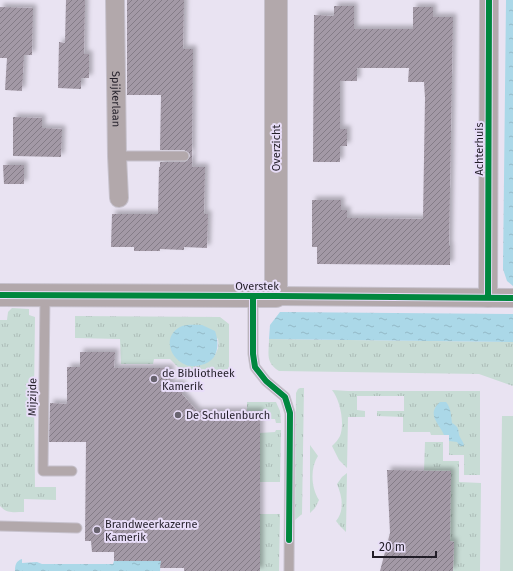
<svg xmlns="http://www.w3.org/2000/svg" width="513" height="571" viewBox="0 0 513 571" font-family="'Fira Sans',sans-serif">
<style>
.grass{fill:url(#grass-tufts);fill-rule:evenodd}
.garden{fill:#c8dcd5}
.water{fill:url(#water-ripples)}
.building{fill:url(#building-hatch);filter:url(#shadow)}
.lines{fill:none;stroke-linecap:round;stroke-linejoin:round}
.service-casing{stroke:#c6c1cc;stroke-width:11}
.minor-casing{stroke:#c6c1cc;stroke-width:20}
.tertiary-casing{stroke:#c6c1cc;stroke-width:24}
.service{stroke:#b2a8ab;stroke-width:9}
.minor{stroke:#b2a8ab;stroke-width:18}
.tertiary{stroke:#b2a8ab;stroke-width:22}
.cycleway-casing{stroke:#e8ddf8;stroke-width:8}
.cycleway{stroke:#00873e;stroke-width:6}
.poi-dot{fill:#68636f;stroke:#e8ddf8;stroke-width:1.5}
.labels{text-anchor:middle;stroke-width:4;stroke-linejoin:round;paint-order:stroke}
.street-label{font-size:11px;fill:#221e28;stroke:#e8ddf8}
.poi-label{font-size:11px;fill:#221e28;stroke:#e8ddf8;text-anchor:start}
</style>
<defs>
<pattern id="grass-tufts" width="24" height="20" patternUnits="userSpaceOnUse"><rect width="24" height="20" fill="#c8dcd5"/><path d="M3 7l-1-3M5 7V3M7 7l1-3M15 17l-1-3M17 17v-4M19 17l1-3" fill="none" stroke="#acbcb7"/></pattern>
<pattern id="water-ripples" width="26" height="14" patternUnits="userSpaceOnUse"><rect width="26" height="14" fill="#abd8e8"/><path d="M2 4q2-2 4 0t4 0M15 11q2-2 4 0t4 0" fill="none" stroke="#93b9c7"/></pattern>
<pattern id="building-hatch" width="6" height="6" patternUnits="userSpaceOnUse"><rect width="6" height="6" fill="#a399a6"/><path d="M-1 1l2-2M0 6l6-6M5 7l2-2" fill="none" stroke="#847c87"/></pattern>
<filter id="shadow"><feDropShadow dx="3.5" dy="-3.5" stdDeviation="2" flood-color="#0004"/></filter>
</defs>
<rect width="100%" height="100%" fill="#e9e3f2"/>
<path class="grass" d="M 12,308 L 29,309 L 29,315 L 35,317 L 34,395 L 35,487 L 56,487 L 56,500 L 24,499 L 24,512 C 14,512 7,514 0,506 L 0,320 L 7,320 L 8,312 Z
M 75,316 L 220,317 L 229,324 L 229,378 L 179,377 L 179,368 L 170,359 L 154,359 L 153,364 L 121,364 L 120,339 L 75,338 ZM 218,338 C 218,341 219,345 218,348 C 215,359 206,364 196,366 Z
M 269,339 L 513,342 L 513,386 L 479,374 L 279,371 C 265,362 269,354 269,339 Z
M 300,388 L 304,388 L 302,514 L 295,520 L 296,393 L 298,389 Z
M 332,390 L 348,391 L 480,391 L 480,475 L 464,475 L 464,455 L 449,455 L 449,435 L 431,435 L 430,432 L 403,432 L 403,417 L 377,416 L 377,411 L 404,411 L 404,396 L 357,396 L 357,410 L 365,411 L 365,417 L 348,417 L 347,468 L 339,460 L 332,446 C 335,443 338,440 340,436 C 345,423 340,400 332,390 Z
M 247,402 L 276,402 L 280,411 L 281,423 L 276,423 L 275,419 L 259,419 L 247,411 Z
M 276,430 L 281,430 L 280,482 L 259,482 L 259,433 L 275,432 Z
M 425,442 L 443,442 L 443,461 L 459,461 L 459,482 L 481,483 L 480,571 L 453,571 L 454,542 L 450,541 L 424,471 Z
M 310,445 L 318,456 C 310,468 311,488 319,500 L 315,508 L 310,513 Z
M 347,473 L 346,532 L 340,526 L 336,521 C 345,510 342,496 337,484 L 342,477 Z
M 259,514 L 280,514 L 279,571 L 259,571 Z"/>
<path class="garden" d="M 502,416 L 513,416 L 513,571 L 500,571 Z"/>
<path class="water" d="M 506,0 L 513,0 L 513,286 L 507,281 L 503,269 Z
M 280,312 L 513,314 L 513,342 L 269,339 L 270,325 Z
M 202,325 L 215,331 C 218,340 219,348 214,357 C 211,361 206,364 201,365 C 197,366 191,367 186,365 C 170,359 162,337 180,327 C 186,324 195,325 202,325 Z
M 440,402 L 446,402 C 451,408 451,415 452,423 C 458,427 458,427 459,435 C 460,438 463,441 464,445 L 463,446 L 460,446 L 457,442 L 449,441 L 449,435 L 444,435 C 439,423 426,415 440,402 Z
M 22,559 L 22,563 L 37,562 L 42,564 L 113,564 L 114,561 L 161,561 L 160,571 L 15,571 C 15,565 16,561 22,559 Z"/>
<path class="building" d="M 66,0 L 85,0 L 84,54 L 89,54 L 89,78 L 81,78 L 81,89 L 58,88 L 59,42 L 65,43 Z
M 127,0 L 184,0 L 183,49 L 193,49 L 192,167 L 205,167 L 204,214 L 208,214 L 207,248 L 184,247 L 184,250 L 160,249 L 160,251 L 134,251 L 134,247 L 111,247 L 112,214 L 158,214 L 159,167 L 160,167 L 160,162 L 184,162 L 187,161 L 190,156 L 189,153 L 184,150 L 160,150 L 161,95 L 127,95 Z
M 334,6 L 354,6 L 354,29 L 413,29 L 413,7 L 433,7 L 433,17 L 453,17 L 449,246 L 450,246 L 450,265 L 317,264 L 317,247 L 312,247 L 312,200 L 341,200 L 341,210 L 347,210 L 347,218 L 423,219 L 425,98 L 424,82 L 408,82 L 409,68 L 357,68 L 357,81 L 340,81 L 340,129 L 347,129 L 347,146 L 340,146 L 340,162 L 313,162 L 314,15 L 334,16 Z
M 0,7 L 33,8 L 32,55 L 24,55 L 22,91 L 5,90 L 7,58 L 0,58 Z
M 13,117 L 42,118 L 42,128 L 62,129 L 61,157 L 13,156 Z
M 3,165 L 24,165 L 24,184 L 4,184 Z
M 80,352 L 115,352 L 114,368 L 170,368 L 170,384 L 182,384 L 182,394 L 197,411 L 260,411 L 260,571 L 184,571 L 184,568 L 160,568 L 161,561 L 114,561 L 114,552 L 92,552 L 91,541 L 85,541 L 86,442 L 49,442 L 50,403 L 67,404 L 67,367 L 80,367 Z
M 387,470 L 451,471 L 450,541 L 454,542 L 453,571 L 380,571 L 390,533 Z"/>
<g class="lines">
<defs>
<path id="service" d="M 117,156 L 184,156
M 45,295 L 43,471 L 72,471
M 253,296 L 253,354 L 255,367 L 266,381 L 285,397 L 290,413 L 289,571
M 0,526 L 77,528"/>
<g id="minor">
<path id="s1" d="M 115,0 L 117,156 L 119,198"/>
<path d="M 276,296 L 513,298"/>
<path d="M 488,298 L 489,0"/>
</g>
<path id="tertiary" d="M 0,295 L 276,296 L 276,0"/>
</defs>
<use href="#service" class="service-casing"/>
<use href="#minor" class="minor-casing"/>
<use href="#tertiary" class="tertiary-casing"/>
<use href="#service" class="service"/>
<use href="#minor" class="minor"/>
<use href="#tertiary" class="tertiary"/>
<defs>
<path id="cycleway" d="M 0,295 L 276,296 L 513,298
M 253,296 L 253,354 L 255,367 L 266,381 L 285,397 L 290,413 L 289,540
M 488,298 L 489,0"/>
</defs>
<use href="#cycleway" class="cycleway-casing"/>
<use href="#cycleway" class="cycleway"/>
</g>
<g class="poi-dot">
<circle cx="154" cy="379" r="4"/>
<circle cx="178" cy="415" r="4"/>
<circle cx="97" cy="530" r="4"/>
</g>
<g class="labels">
<g class="street-label">
<text dy="4" stroke="none"><textPath href="#s1" startOffset="99">Spijkerlaan</textPath></text>
<text transform="translate(276 148) rotate(-90)" y="4">Overzicht</text>
<text transform="translate(479 149) rotate(-90)" y="4">Achterhuis</text>
<text x="257" y="290">Overstek</text>
<text transform="translate(32 397) rotate(-89)" y="4">Mijzijde</text>
</g>
<g class="poi-label">
<text x="162" y="377">de Bibliotheek<tspan x="162" dy="13">Kamerik</tspan></text>
<text x="186" y="419">De Schulenburch</text>
<text x="105" y="528">Brandweerkazerne<tspan x="105" dy="13">Kamerik</tspan></text>
</g>
</g>
<path d="M373 551v6h63v-6" fill="none" stroke="#221e28" stroke-width="2"/>
<text x="379" y="551" font-size="12" fill="#221e28" stroke="#e8ddf8" stroke-width="3" paint-order="stroke">20 m</text>
</svg>
